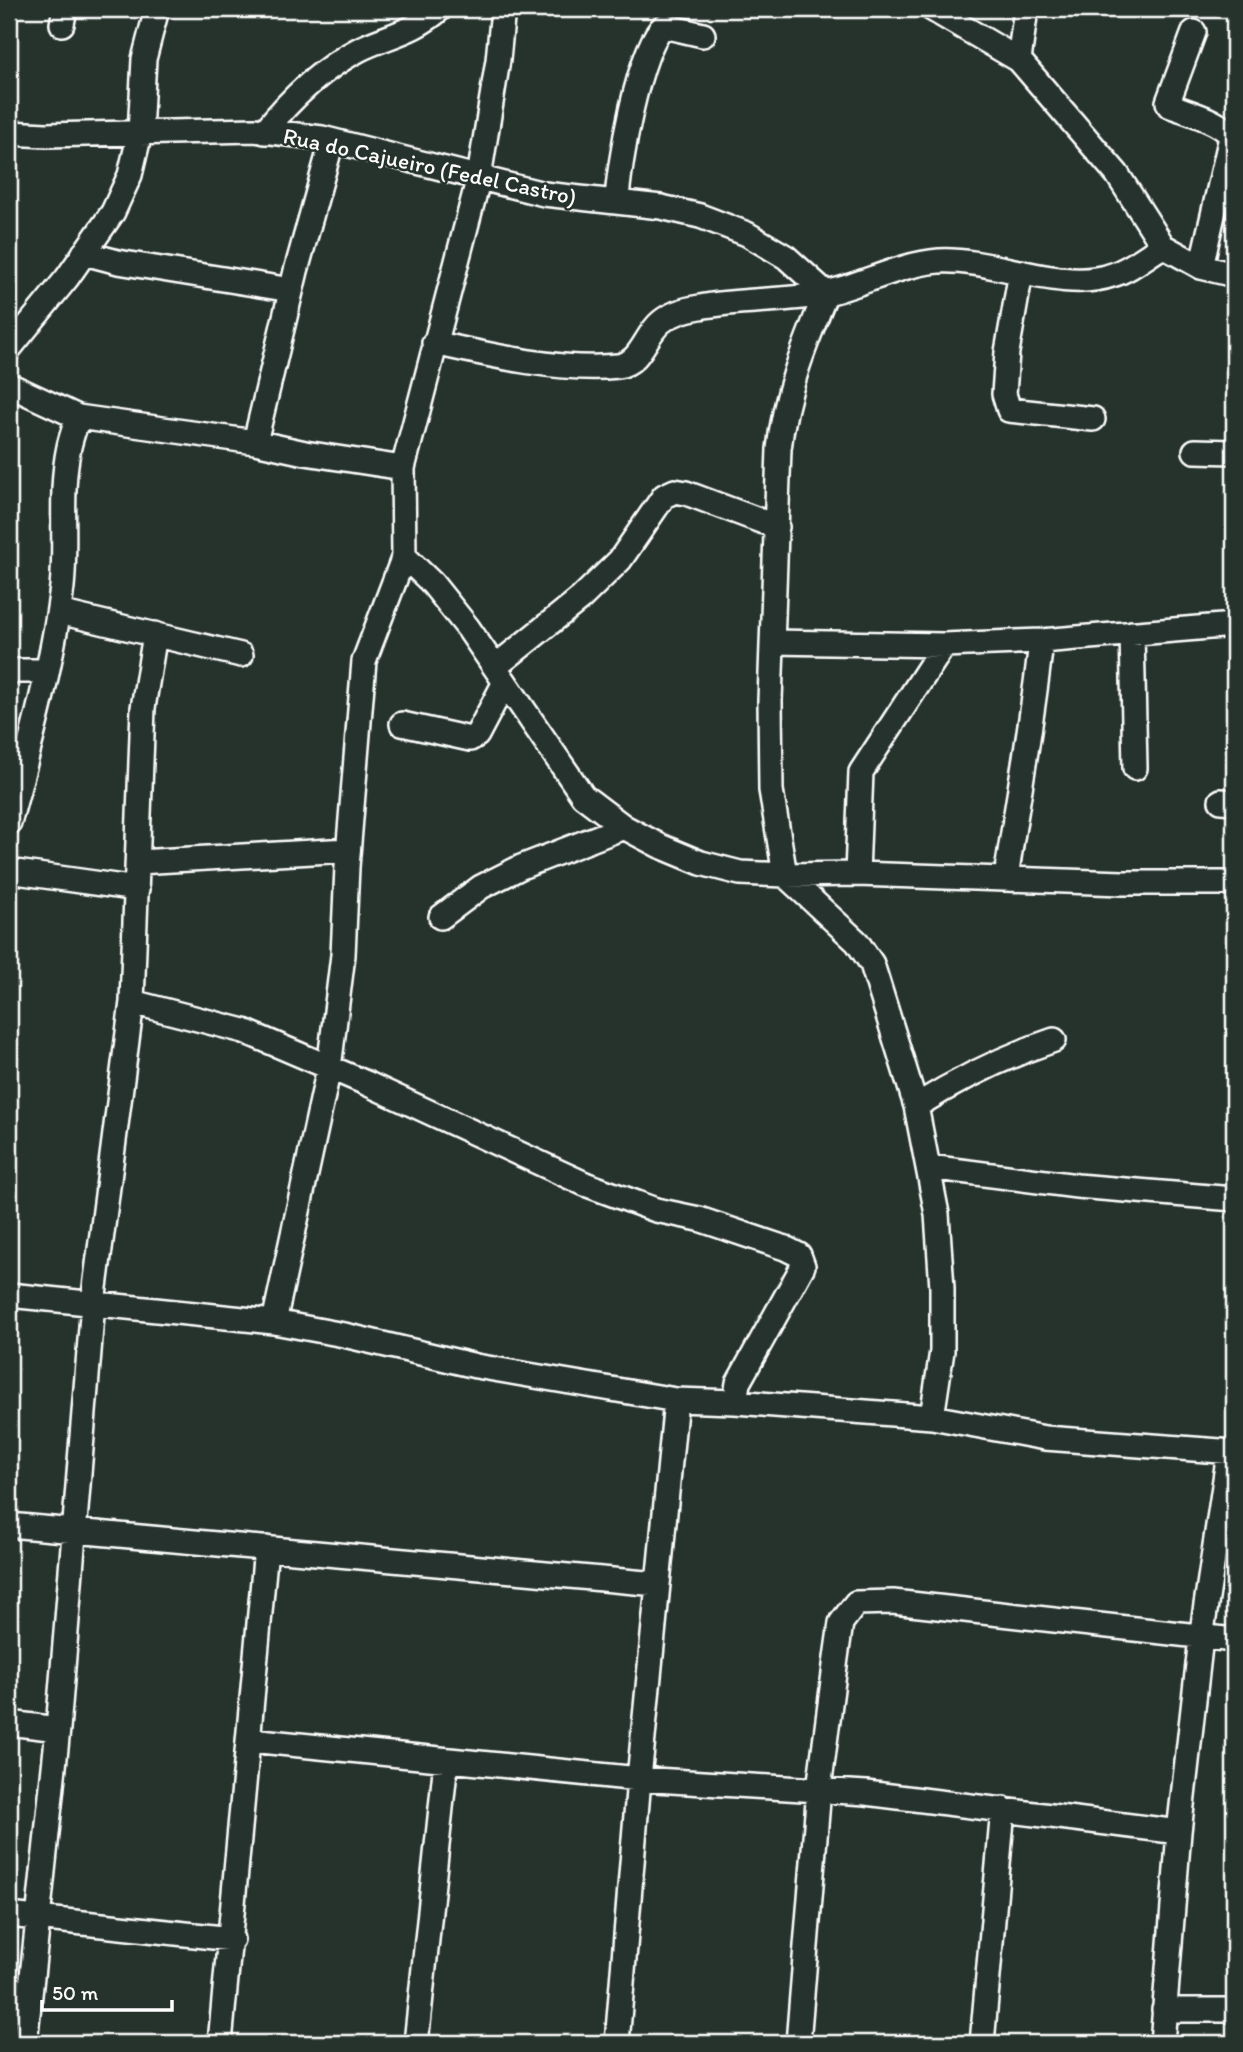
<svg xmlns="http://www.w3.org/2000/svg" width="1243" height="2052" viewBox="0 0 1243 2052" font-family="Itim,sans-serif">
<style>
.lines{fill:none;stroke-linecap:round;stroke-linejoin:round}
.minor-casing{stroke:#fff;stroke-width:28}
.minor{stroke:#26332d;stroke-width:23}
.labels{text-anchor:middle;stroke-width:5;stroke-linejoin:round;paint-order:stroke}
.street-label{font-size:23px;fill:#fff;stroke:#26332d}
</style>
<rect width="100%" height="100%" fill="#26332d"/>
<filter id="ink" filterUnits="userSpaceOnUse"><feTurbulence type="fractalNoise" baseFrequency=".0143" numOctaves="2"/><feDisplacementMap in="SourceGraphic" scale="14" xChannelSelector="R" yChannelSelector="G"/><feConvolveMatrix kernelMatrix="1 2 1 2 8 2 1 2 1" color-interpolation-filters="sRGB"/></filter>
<g filter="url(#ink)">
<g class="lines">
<defs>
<path id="minor" d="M 932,9 L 1019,60 L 1117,174 L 1163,246 L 1201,267 L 1234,275
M 62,24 L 65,9
M 1194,32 L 1168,102 L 1169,105 C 1186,112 1223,121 1231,137 L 1201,267
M 1019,60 L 1026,9
M 264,132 C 291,98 320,70 358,50 C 388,35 413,33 440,9
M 9,133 L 46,135 L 254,130 L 322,138 L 544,194 L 661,207 L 700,216 L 747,234 L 786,257 L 826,293 C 805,344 785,393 779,449 L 770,701 L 771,790 L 785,875 L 857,942 L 872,964 L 916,1106 L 937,1214 L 942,1288 L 942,1351 L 932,1417
M 617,202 C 618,168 639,46 664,26 L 703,35
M 84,253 L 118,262 L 291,290
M 1021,272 L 1007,352 L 1004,394 L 1009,410 L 1093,419
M 434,343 C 488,355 563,372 618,366 C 641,363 645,335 661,322 C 672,313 686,309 700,307 C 742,299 785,302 827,293 C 864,284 901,264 939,261 C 993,258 1062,293 1112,275 C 1130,270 1147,255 1163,246
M 9,349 L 67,278 L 113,212 L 130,175 L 140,133 L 144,59 L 157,9
M 9,385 L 78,417 L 255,442 L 305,453 L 403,468
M 255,442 L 296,271 L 332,141
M 1195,451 L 1234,452
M 404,556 L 432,583 L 468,628 L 583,796 L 624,827 L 660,846 L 701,863 L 740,873 L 785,875 L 857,874 L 1123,883 L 1234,883
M 59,612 L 241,655
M 1132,633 L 1135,768
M 773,642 L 944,645 L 1041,641 L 1234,625
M 495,667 L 581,598 L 620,560 L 664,496 L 675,491 L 686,493 L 777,527
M 9,671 L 47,671
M 402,724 L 470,739 L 477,735 L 505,682
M 1221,801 L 1234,802
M 9,823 C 30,746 52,666 62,587 C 67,541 59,493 69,447 C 71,437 75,427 78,417
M 138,862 L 348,850
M 9,871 L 137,889
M 857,874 L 861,772 L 944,645
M 1006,879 C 1017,800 1033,721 1041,641
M 441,917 L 481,887 L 521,867 L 624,827
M 132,1002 L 244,1031 L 366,1083 L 585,1184 L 656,1210 L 699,1219 L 785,1248 L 799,1255 L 803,1266 L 738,1383 L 735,1402
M 916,1106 C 961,1078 1003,1057 1054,1040
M 929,1167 L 1077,1186 L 1234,1199
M 9,1295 L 274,1322 L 344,1335 L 476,1366 L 676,1400 L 735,1402 L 932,1417 L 1045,1438 L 1234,1452
M 274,1322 L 329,1068 L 343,955 L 347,867 L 364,661 L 404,556 L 403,468 L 479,177 L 498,60 L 503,9
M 9,1525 L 657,1584
M 9,1723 L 58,1729
M 250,1740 L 639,1779 L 866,1793 L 1179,1832
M 9,1915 L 232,1939
M 1164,2010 L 1234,2010
M 25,2043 L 58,1729 L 93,1303 L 132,1002 L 143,708 L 155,634
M 220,2043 L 266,1548
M 416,2043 L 446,1761
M 617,2043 L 639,1779 L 676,1400
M 798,2043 L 819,1789 L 836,1658 L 841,1623 L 856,1603 L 893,1602 L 1234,1640
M 982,2043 L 1003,1809
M 1162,2043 L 1179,1832 L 1201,1638 L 1229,1453"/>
</defs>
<use href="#minor" class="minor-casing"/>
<use href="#minor" class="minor"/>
</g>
</g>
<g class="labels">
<g class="street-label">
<text transform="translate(430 166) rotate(12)" y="8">Rua do Cajueiro (Fedel Castro)</text>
</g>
</g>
<rect width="1243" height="2052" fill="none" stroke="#26332d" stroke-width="35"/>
<rect x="18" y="18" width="1208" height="2017" fill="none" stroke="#fff" stroke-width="2.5" filter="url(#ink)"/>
<path d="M42 2000v10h130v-10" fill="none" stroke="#ffffff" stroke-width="3.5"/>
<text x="52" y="2000" font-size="21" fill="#ffffff" stroke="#26332d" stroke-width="5" paint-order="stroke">50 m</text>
</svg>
